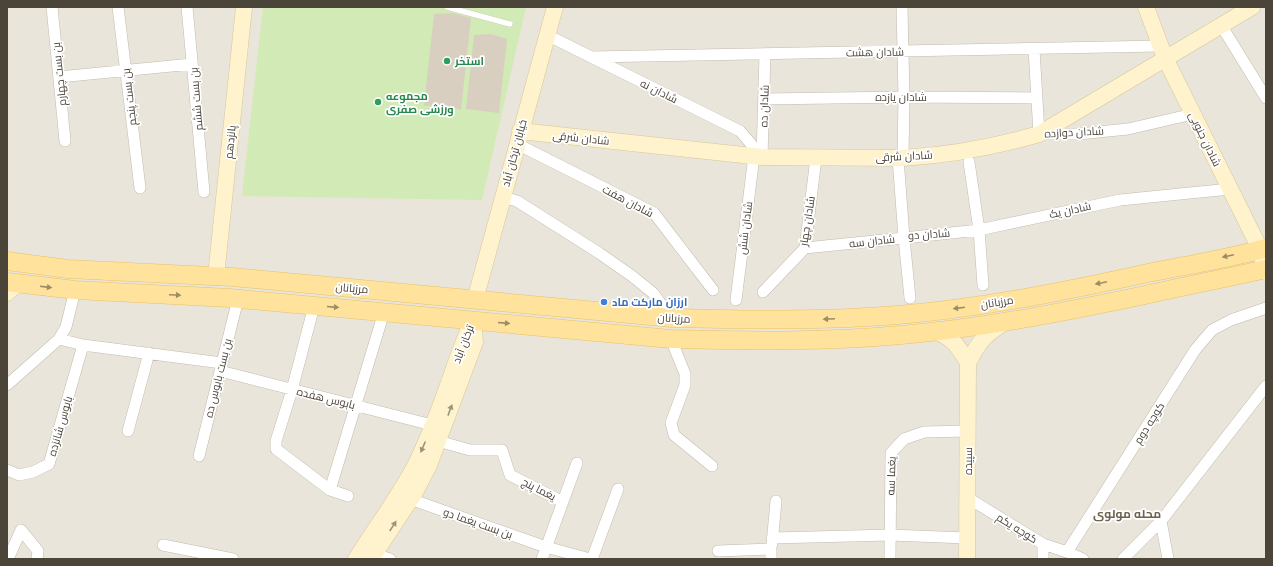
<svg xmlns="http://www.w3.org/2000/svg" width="1273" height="566" viewBox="0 0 1273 566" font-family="'Open Sans',Cairo,sans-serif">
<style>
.residential{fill:#eae5da}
.green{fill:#d2eab5}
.building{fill:#d8cfc1}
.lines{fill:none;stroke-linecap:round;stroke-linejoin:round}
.lane-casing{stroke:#c2bbae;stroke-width:6}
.street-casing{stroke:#c2bbae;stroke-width:12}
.secondary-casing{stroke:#d6c79b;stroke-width:17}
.primary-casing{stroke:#e6c16a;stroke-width:19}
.lane{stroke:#fff;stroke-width:5.5}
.street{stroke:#fff;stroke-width:11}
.secondary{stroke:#fff3cd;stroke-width:16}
.primary{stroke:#ffe39c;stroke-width:18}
.oneway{fill:#9c8c66}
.oneway2{fill:#9c937c}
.leisure-dot{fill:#2e9e5b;stroke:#fff;stroke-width:1.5}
.shop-dot{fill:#3f7fe0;stroke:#fff;stroke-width:1.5}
.labels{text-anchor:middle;stroke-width:3.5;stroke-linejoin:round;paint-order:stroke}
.street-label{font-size:11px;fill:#4b4439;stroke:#fff}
.leisure-label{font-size:11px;font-weight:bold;fill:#27864d;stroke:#fff;text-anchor:start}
.shop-label{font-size:11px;font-weight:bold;fill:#366cbe;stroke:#fff;text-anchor:start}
.neighbourhood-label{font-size:12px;font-weight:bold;fill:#6e6250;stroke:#fff}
</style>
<rect width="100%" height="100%" fill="#f6f3ec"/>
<path class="residential" d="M 7,7 L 1266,7 L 1266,559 L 7,559 Z"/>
<path class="green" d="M 263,7 L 526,7 L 482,200 L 242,196 Z"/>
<path class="building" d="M 452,13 L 471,18 L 461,110 L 442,105 L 424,106 L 434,14 Z
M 491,34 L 507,39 L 499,113 L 466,109 L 474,35 Z"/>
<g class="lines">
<defs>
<path id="lane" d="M 447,7 L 510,24"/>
<path id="street" d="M 52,7 L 65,141
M 118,7 L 140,188
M 187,7 L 204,192
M 902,7 L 904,97 L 903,158
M 1221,25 L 1266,98
M 547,35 L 740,131 L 762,157
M 1034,49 L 1039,134 L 1078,134 L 1128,129 L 1193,114
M 591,57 L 1160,46
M 59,77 L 192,64
M 764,99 L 904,97 L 1037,98
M 517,144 L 654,213 L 713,290
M 762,157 L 765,54
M 898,158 L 904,238 L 979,230 L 983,285
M 969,162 L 979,230 L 1120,200 L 1230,189
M 503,197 L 517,201 L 599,253 L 632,276 L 653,293 L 661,304 L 662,317
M 805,248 L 904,238 L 910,298
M 763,292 L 805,248 L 816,158
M 736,300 L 754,156
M 314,306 L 292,390 L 276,441 L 276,449 L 330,490 L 348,496
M 59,339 L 66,327 L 75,290
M 671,339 L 685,374 L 685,385 L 671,423 L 674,435 L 712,466
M 220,371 L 432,425
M 7,385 L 59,339 L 83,345 L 222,363
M 128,431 L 149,353
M 438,441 L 470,450 L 502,450 L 510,475 L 563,502
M 199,456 L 238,299
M 7,470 L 19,475 L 33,472 L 49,464 L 83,345
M 330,490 L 384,312
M 968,498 L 1043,544 L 1067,552
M 410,499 L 546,547 L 590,559
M 1161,521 L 1168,559
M 772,538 L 890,535 L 967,538
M 772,544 L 776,501
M 163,545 L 233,559
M 718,551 L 771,549 L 771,559
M 374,554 L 390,559
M 8,559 L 21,530 L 38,551 L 37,559
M 542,559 L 577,463
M 592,559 L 618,489
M 890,559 L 891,453 L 904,439 L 924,432 L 968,431
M 1043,559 L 1043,544
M 1083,559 L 1067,552 L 1195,350 L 1212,330 L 1231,320 L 1266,308
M 1123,559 L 1161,521 L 1266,386"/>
<path id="secondary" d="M 1146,7 L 1165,58 L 1260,249 L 1266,272
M 520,131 L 762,157 L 903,158 C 949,155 994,147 1039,134 L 1252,7
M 216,276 L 244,7
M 7,293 L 18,283
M 475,300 L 555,7
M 936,331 C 955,340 958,346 968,363
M 356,559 C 376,527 399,497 416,464 C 431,433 443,400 454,368 C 460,352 465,336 473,320
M 371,559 L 414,494 L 429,465 L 475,342 L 473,320
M 967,559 L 968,363 C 980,340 983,336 1005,322"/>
<path id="primary" d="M 7,261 L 68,269 L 232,277 L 672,318 C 748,320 823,321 898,315 C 983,308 1066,291 1148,273 C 1187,265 1228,259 1266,248
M 7,282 L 75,290 L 230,298 L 671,339 C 748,341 824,342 901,335 C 983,328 1064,312 1145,295 C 1185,286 1226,278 1266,269"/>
</defs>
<use href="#lane" class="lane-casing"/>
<use href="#street" class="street-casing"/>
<use href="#secondary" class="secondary-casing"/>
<use href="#primary" class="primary-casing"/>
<use href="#lane" class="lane"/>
<use href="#street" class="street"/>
<use href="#secondary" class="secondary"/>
<use href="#primary" class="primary"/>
</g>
<defs><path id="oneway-solid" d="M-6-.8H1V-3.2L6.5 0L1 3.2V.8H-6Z"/></defs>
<g class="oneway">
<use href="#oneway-solid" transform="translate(1228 256) rotate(168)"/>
<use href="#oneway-solid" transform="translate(1101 283) rotate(168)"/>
<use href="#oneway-solid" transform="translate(46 287) rotate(7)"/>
<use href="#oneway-solid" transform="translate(175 295) rotate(3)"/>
<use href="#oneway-solid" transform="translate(333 307) rotate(5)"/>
<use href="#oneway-solid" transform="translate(959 308) rotate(173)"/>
<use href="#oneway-solid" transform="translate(829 319) rotate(177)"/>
<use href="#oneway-solid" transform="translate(504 323) rotate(5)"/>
</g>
<g class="oneway2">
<use href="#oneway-solid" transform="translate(450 410) rotate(-70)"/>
<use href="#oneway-solid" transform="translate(423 447) rotate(113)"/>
<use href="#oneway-solid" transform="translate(393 526) rotate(-57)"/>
</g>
<g class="leisure-dot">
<circle cx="447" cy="61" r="4"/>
<circle cx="378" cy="102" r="4"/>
</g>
<circle class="shop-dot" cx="604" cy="302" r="4"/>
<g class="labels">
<g class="street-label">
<text transform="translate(875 52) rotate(-1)" y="4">شادان هشت</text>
<text transform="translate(59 74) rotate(-96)" y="4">بن بست چهارم</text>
<text transform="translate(659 91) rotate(26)" y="4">شادان نه</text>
<text transform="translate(129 97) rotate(-97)" y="4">بن بست پنجم</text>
<text x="901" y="101">شادان یازده</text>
<text transform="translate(196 99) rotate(-95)" y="4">بن بست ششم</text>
<text transform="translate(764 106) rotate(-88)" y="4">شادان ده</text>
<text transform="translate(1074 132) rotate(-3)" y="4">شادان دوازده</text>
<text transform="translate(581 138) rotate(6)" y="4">شادان شرقی</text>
<text transform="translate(1205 139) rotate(64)" y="4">شادان جنوبی</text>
<text transform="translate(230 142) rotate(-84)" y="4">پانزدهم</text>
<text transform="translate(514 153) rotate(-75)" y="4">خیابان ترخان آباد</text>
<text transform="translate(904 156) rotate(-3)" y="4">شادان شرقی</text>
<text transform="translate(628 201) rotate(28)" y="4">شادان هفت</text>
<text transform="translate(1070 210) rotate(-12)" y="4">شادان یک</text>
<text transform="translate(807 221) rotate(-81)" y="4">شادان چهار</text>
<text transform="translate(745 228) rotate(-83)" y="4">شادان شش</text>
<text transform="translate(929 234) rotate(-4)" y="4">شادان دو</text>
<text transform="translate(872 241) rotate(-6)" y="4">شادان سه</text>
<text transform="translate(352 288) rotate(5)" y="4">مرزبانان</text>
<text transform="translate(997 302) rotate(-9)" y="4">مرزبانان</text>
<text transform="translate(674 318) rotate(3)" y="4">مرزبانان</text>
<text transform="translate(463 344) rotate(-69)" y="4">ترخان آباد</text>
<text transform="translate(218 378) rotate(-76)" y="4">بن بست بابوس ده</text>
<text transform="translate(326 398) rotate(14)" y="4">بابوس هفده</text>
<text transform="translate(1149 423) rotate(-58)" y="4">کوچه دوم</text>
<text transform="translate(60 426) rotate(-74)" y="4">بابوس شانزده</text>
<text transform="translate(968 461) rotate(-90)" y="4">سپیده</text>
<text transform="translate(891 476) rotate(-88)" y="4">یغما سه</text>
<text transform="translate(539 489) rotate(27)" y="4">یغما پنج</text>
<text transform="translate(478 523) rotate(19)" y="4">بن بست یغما دو</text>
<text transform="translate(1017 528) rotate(32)" y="4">کوچه یکم</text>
</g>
<g class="leisure-label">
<text x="455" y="65">استخر</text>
<text x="386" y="100">مجموعه<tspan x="386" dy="13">ورزشی صفری</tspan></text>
</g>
<g class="shop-label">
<text x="612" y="306">ارزان مارکت ماد</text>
</g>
<g class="neighbourhood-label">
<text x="1127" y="518">محله مولوی</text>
</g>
</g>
<rect width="1273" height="566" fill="none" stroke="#4b4439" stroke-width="16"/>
</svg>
